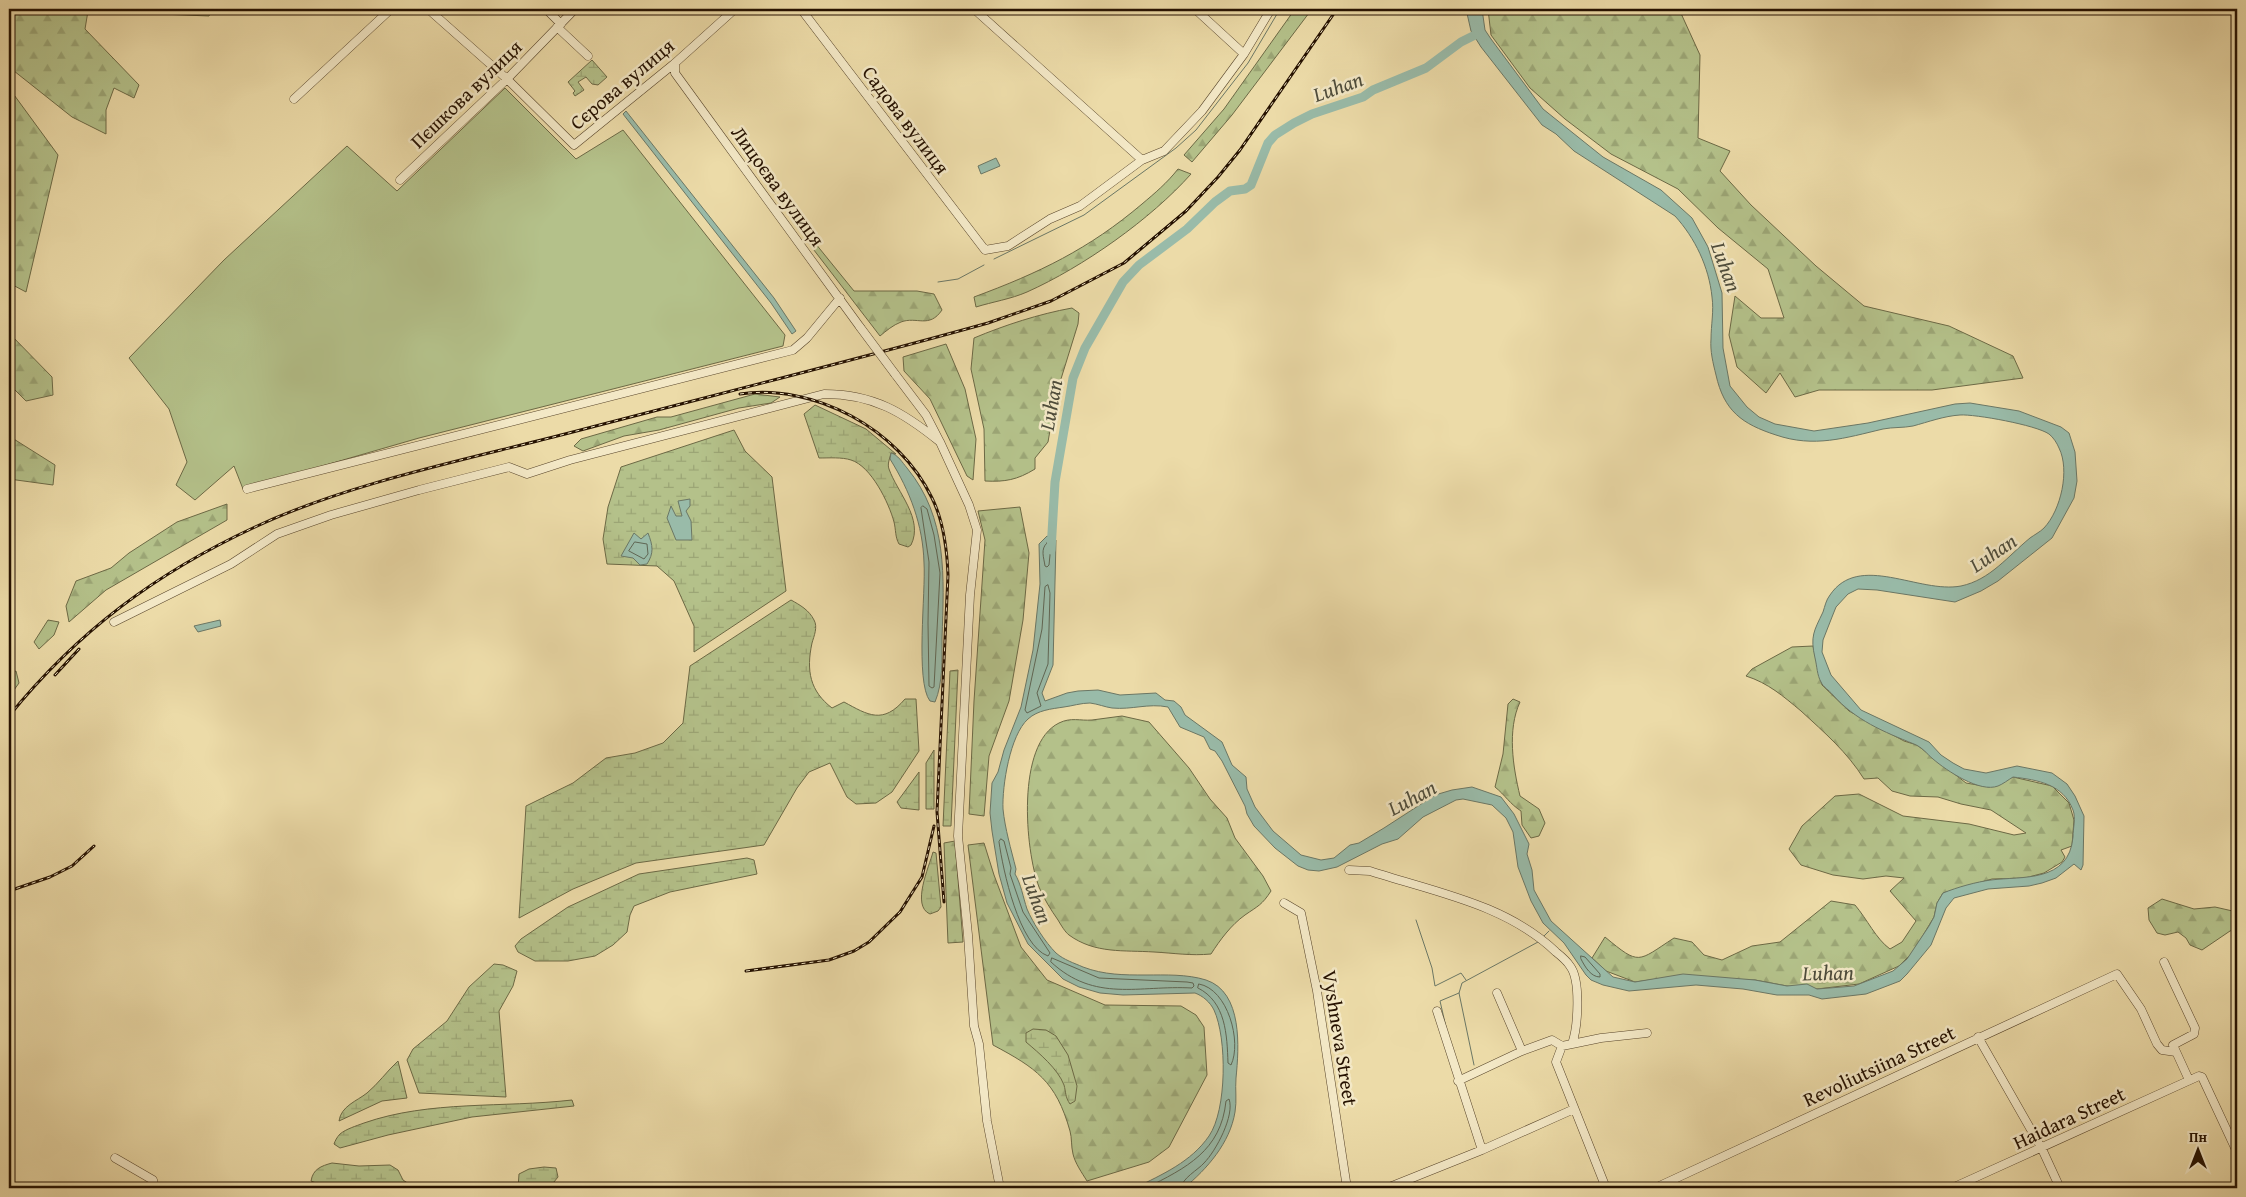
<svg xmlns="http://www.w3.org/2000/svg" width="2246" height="1197" viewBox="0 0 2246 1197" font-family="'Gentium Book Plus',serif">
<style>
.forest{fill:url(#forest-firs);stroke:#6c6945}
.wetland{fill:url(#wetland-marsh);stroke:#6c6945}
.garden{fill:#b4c18a;stroke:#6c6945}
.water{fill:#99bba9;stroke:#6b7765}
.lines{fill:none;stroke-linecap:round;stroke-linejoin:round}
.shore{stroke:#5f6654;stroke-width:1}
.stream{stroke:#6b7765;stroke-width:1}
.river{stroke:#99bba9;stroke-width:9}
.minor-casing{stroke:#57442a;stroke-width:9}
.minor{stroke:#f3e8c6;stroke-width:8}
.rail-casing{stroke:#251100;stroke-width:3}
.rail{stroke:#f3e8c6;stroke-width:1;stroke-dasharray:4;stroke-linecap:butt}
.minor-bridge-casing{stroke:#57442a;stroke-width:9;stroke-linecap:butt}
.minor-bridge{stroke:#f3e8c6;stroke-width:8}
.labels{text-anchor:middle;stroke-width:5;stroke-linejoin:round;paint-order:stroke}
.street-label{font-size:20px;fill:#251100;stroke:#f3e8c6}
.water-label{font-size:21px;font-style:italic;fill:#4e4c3b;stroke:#f3e8c6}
</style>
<defs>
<pattern id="forest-firs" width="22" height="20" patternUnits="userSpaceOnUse" patternTransform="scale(1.25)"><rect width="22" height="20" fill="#b4c18a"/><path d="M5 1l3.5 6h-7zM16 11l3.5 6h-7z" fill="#9ba575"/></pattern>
<pattern id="wetland-marsh" width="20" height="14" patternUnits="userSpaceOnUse" patternTransform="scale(1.25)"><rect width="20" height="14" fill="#b4c18a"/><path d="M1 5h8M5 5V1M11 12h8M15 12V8" fill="none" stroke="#9ba575"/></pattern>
</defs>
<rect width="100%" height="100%" fill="#ecdba8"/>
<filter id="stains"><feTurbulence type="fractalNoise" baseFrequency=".004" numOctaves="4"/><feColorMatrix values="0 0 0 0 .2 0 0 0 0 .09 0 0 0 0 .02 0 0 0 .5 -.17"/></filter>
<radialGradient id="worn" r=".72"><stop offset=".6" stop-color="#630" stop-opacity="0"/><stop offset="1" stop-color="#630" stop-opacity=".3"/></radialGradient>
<path class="forest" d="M 9,9 L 212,9 L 209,16 L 88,11 L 85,29 L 139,85 L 134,98 L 114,88 L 106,110 L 106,134 L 72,117 L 9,67 Z
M 1295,9 L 1312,9 L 1232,115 L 1192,162 L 1184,155 L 1224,109 Z
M 1488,9 L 1679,9 L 1700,55 L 1698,138 L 1730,151 L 1720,171 L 1751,205 L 1816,266 L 1864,306 L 1949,326 L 2013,356 L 2023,378 L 1932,390 L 1819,390 L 1795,397 L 1780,373 L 1766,393 L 1737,367 L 1729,335 L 1735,296 L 1761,318 L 1784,318 L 1768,269 L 1718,228 L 1678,189 L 1611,154 L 1565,119 L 1530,88 L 1491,35 Z
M 9,88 L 58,155 L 26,292 L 9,283 Z
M 1178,169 L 1191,174 C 1151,219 1083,267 1027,292 C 1011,299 992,302 976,307 L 974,297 C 1039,273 1089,249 1142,204 C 1155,193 1167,183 1178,169 Z
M 811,238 L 854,291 L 917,291 L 934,294 L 942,310 C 929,329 917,316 901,322 C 893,325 886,331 880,336 L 807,241 Z
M 1072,308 L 1079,313 L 1078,324 L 1056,395 L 1048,442 L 1035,458 L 1035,469 C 1017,480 1005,482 985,481 L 984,429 L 971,369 L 974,338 C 1005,325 1039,314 1072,308 Z
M 9,333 L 52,377 L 53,395 L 26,401 L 9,384 Z
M 946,344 L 965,389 L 976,439 L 973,480 L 967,476 L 930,399 L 904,371 L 903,357 Z
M 755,394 L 780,397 L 771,403 L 739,408 L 659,430 L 624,436 L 583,451 L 574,446 L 581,439 L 657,417 L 671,417 Z
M 9,436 L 55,465 L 53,485 L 9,479 Z
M 227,504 L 227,520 L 106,590 L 69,622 L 66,606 L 76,581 L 111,568 L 129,553 L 177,522 Z
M 1020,507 L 1029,553 L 1023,620 L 1009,701 L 989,756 L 984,816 L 969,814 L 974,701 L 985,540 L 978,511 Z
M 48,620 L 59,622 L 54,635 L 39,649 L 34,642 Z
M 1813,646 L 1822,685 L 1849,711 L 1904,741 L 1917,745 L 1966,783 L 1989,787 L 2013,777 L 2052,786 L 2069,803 L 2074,820 L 2072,846 L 2061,850 L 2065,857 L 2062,862 L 2044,873 L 2025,878 L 1992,879 L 1943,893 L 1937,903 L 1934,917 L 1913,952 L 1899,966 L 1859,984 L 1817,989 L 1787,986 L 1755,980 L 1657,979 L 1635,982 L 1606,971 L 1592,958 L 1605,937 C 1640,966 1637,962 1674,938 L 1692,942 L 1704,955 L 1722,960 L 1752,946 L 1780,942 L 1831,901 L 1855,905 C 1867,919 1876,939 1890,949 L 1902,942 L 1916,921 L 1890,891 L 1904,878 L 1886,876 L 1863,879 L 1833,875 L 1801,865 L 1789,849 L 1802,826 L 1835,796 L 1859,794 L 1903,816 L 1969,824 L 2014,835 L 2026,833 L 1991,810 L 1961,804 L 1938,797 L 1910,796 L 1892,791 L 1878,778 L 1864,779 C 1847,752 1825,733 1801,711 C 1783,696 1768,683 1746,676 L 1752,669 L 1792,647 Z
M 16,671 L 19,683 L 9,697 L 9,673 Z
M 1513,699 L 1520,702 C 1507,730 1513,767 1520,796 L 1539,809 L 1545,823 L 1539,836 L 1531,838 L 1522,825 L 1521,811 C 1510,804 1505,795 1495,787 L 1503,754 L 1508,704 Z
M 1122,716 L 1149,722 L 1189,768 L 1210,799 L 1227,818 L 1235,838 L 1263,876 L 1271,891 C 1262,905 1258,906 1245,915 C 1231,925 1220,940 1211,954 C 1191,956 1173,953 1154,952 C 1124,950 1095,954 1069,935 C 1065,932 1061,925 1058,920 C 1051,910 1044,899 1039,887 C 1025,850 1016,744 1059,723 C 1071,717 1080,721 1092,720 C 1102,719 1112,717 1122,716 Z
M 955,841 L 963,942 L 948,943 L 944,843 Z
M 984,843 L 994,875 L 1021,947 L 1047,980 L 1105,1005 L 1181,1006 L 1196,1015 L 1204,1027 L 1207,1075 L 1169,1147 L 1149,1162 L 1087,1181 C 1082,1173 1075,1163 1073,1154 C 1071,1146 1072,1138 1070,1131 C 1056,1081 1036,1068 993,1045 L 968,845 Z
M 2162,899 L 2194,909 L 2215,907 L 2237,912 L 2237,929 L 2230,931 L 2202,950 L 2190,945 L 2186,938 L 2178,932 L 2165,935 L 2157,933 L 2149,920 L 2148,908 Z"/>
<path class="wetland" d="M 592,60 L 607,77 L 598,85 L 592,84 L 586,77 L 578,82 L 584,90 L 575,96 L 573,93 L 575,91 L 568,82 Z
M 815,405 L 866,429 L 896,454 L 891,453 C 890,458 887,464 889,469 C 897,492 924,519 911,545 L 908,547 L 899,544 C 895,537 896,530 894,522 C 889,503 871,466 851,460 C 842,457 829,458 819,458 L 804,414 Z
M 734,430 L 745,451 L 772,477 L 786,591 L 694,652 L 694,626 L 674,581 L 657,566 L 607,564 L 603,539 L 608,507 L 621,467 Z
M 791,600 C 800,605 809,610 814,620 C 818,627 814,636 812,643 C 806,671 810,691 832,708 L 844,702 C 868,715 883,725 905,699 L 916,699 L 919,751 L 892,792 L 876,803 L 856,804 L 847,797 L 830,763 L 809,772 L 797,788 L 764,845 L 636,863 L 573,889 L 519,918 L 526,806 L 573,783 L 606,758 L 635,753 L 663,743 L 683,723 L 690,666 Z
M 958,670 L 951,826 L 943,826 L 950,671 Z
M 934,750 L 934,809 L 926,809 L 926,763 Z
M 919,772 L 919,810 L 901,808 L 897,802 Z
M 933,852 L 936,853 L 941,907 L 938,911 L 930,914 C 911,906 929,867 933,852 Z
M 747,858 L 754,860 L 757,874 L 670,892 L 634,906 L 630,915 L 627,932 L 613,945 L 595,956 L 568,961 L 535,961 L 518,952 L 515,946 L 521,939 L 568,907 L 639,874 Z
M 494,964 L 503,965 L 517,971 L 513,986 L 499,1011 L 506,1097 L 419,1093 L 407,1060 L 413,1049 L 447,1021 L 469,987 Z
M 1033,1029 L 1046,1030 L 1056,1036 L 1068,1055 L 1077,1086 L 1075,1101 L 1070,1104 C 1065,1097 1066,1092 1064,1085 C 1058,1069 1039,1053 1026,1042 L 1026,1033 Z
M 398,1061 L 407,1098 L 382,1101 L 339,1121 C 341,1106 357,1101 367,1093 C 378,1084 387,1071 398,1061 Z
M 572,1100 L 574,1106 L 472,1117 L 388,1135 L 340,1148 L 334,1144 C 335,1141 337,1137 340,1134 C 346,1129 356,1126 364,1123 C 430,1100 503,1108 572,1100 Z
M 332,1163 L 359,1166 L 390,1165 L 398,1170 L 403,1180 L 415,1188 L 321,1185 L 311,1181 C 313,1169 321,1166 332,1163 Z
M 544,1167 L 556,1168 L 558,1177 L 549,1188 L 518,1188 L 519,1174 L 529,1169 Z"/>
<path class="garden" d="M 505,88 L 576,159 L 623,130 L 785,335 L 783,346 L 419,438 L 243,489 L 234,466 L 195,500 L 176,485 L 187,462 L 169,409 L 129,358 L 224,260 L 347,146 L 397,191 Z"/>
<path class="water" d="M 1466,9 L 1482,9 L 1485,30 L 1491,39 L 1543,109 L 1603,157 L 1661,190 L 1692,218 L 1708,247 L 1722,293 L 1723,348 L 1730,386 L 1747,407 L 1759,417 L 1775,424 L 1814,431 L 1868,423 L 1955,404 L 1970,403 L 2019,411 L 2061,427 L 2069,433 L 2075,452 L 2077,481 L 2074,498 L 2052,538 L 1998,581 L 1981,591 L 1955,602 L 1877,590 L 1858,589 L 1848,594 L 1836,607 L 1832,617 L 1823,640 L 1822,652 L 1831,675 L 1861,710 L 1929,742 L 1941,755 L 1953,763 L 1964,769 L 1986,773 L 2017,766 L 2052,773 L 2067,784 L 2075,796 L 2084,816 L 2083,865 L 2081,870 L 2074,864 L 2056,878 L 2042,883 L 2029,886 L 1988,889 L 1954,898 L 1946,908 L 1931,945 L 1907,974 L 1900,981 L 1866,994 L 1822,999 L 1809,995 L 1777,995 L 1743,989 L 1696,985 L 1629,991 L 1603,985 L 1591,980 L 1586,975 L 1564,943 L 1543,923 L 1531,901 L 1518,867 L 1513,832 L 1506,818 L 1492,805 L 1463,799 L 1456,800 L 1423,817 L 1398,839 L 1382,844 L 1337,867 L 1319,871 L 1308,870 L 1298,866 L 1275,848 L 1254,826 L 1247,814 L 1245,806 L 1222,761 L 1215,751 L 1210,749 L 1204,737 L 1180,727 L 1168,707 C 1148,703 1132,710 1112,708 C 1105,707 1098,704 1090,703 C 1081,703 1072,706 1064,707 C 1051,709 1038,710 1028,719 C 1010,735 1002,786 1003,809 C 1005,829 1011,849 1016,869 L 1015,874 C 1021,884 1023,897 1027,909 C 1033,923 1045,942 1056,953 C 1064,960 1074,963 1083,967 C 1104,975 1124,975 1146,975 C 1165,975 1187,974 1206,980 C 1243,992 1239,1048 1236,1078 C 1235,1089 1237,1101 1235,1112 C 1230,1143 1207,1169 1184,1188 L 1135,1188 C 1163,1174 1191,1162 1209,1136 C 1227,1110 1227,1038 1214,1010 C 1210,1002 1203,996 1195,993 L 1123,995 L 1100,993 L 1079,987 L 1063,979 L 1028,944 L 1007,903 L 999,874 L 992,831 L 990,813 L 992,783 L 998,772 L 1004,750 L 1021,707 L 1033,650 L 1040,584 L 1039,544 L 1047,536 L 1056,540 L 1053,665 L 1042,693 L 1045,701 L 1067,693 L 1078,691 L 1098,690 L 1120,695 L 1156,693 L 1165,700 L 1174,701 L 1181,707 L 1185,715 L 1222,742 L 1232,765 L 1246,777 L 1247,789 L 1255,807 L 1273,831 L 1301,855 L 1321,860 L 1334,858 L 1350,845 L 1359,843 L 1384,828 L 1435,795 L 1452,790 L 1472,787 L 1501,797 L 1514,814 L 1529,844 L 1527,854 L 1532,870 L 1534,890 L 1551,921 L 1613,977 L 1635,982 L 1683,974 L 1755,980 L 1787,986 L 1807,984 L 1817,989 L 1854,986 L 1893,971 L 1907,959 L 1929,926 L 1934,917 L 1937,903 L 1943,893 C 1958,887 1976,882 1991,880 C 2022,876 2069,883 2073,837 C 2073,828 2076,818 2073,810 C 2063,784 2038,780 2013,777 C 2008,780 2003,784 1998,786 C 1980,793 1947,771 1933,759 C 1927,754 1922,747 1914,744 C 1884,732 1855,720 1833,695 C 1829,690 1823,687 1821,682 C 1817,675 1817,666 1815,658 C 1810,636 1814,631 1823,612 C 1825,606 1826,600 1830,595 C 1859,552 1919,594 1961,586 C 1990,580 2008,556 2030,538 C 2034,535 2040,532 2044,528 C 2061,510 2070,470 2059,448 C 2057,443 2053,437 2049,434 C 2036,425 1975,414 1960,415 C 1944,416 1928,422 1913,426 C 1903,428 1893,427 1883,429 C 1845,438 1814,448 1776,435 C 1742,424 1724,411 1716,375 C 1713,363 1710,351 1711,339 C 1711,325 1714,311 1712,297 C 1709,267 1695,238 1675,216 L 1574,151 L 1556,134 L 1542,125 L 1481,47 L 1471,31 Z
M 626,111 L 774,298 L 796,331 L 792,334 L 771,303 L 623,114 Z
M 996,158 L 1000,166 L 981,174 L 978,166 Z
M 891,453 C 898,455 902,462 907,468 C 948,518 944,577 942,638 C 942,659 943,683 935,702 L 930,701 C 915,682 926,591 924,563 C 923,525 910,491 890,459 Z
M 690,499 L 690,506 L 686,511 L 691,521 L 692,540 L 676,540 L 667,518 L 671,506 L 676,516 L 682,516 L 678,501 Z
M 634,533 L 641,539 L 648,533 C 653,546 654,553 647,564 L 640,565 L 633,558 L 621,556 Z
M 220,620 L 221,626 L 198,632 L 194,626 Z"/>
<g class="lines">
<path class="shore" d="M 923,506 L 927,509 L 934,535 L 940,573 L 934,687 L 932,688 L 929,686 L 928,623 L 929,562 L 921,508 Z
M 635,542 L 647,544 L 648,554 L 644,559 L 629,551 Z
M 1047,543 L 1051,545 L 1049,565 L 1047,567 L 1045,566 C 1044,558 1040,549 1047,543 Z
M 1048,585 L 1050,593 L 1048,664 L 1037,693 L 1041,706 L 1027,713 L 1025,710 L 1042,629 L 1045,587 Z
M 1001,839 L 1004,841 L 1011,868 L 1010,874 L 1023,912 L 1050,953 L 1048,956 C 1019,946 1003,870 999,842 Z
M 1581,956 L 1585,957 L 1600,974 L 1600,977 C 1591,977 1585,967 1581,959 Z
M 1052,958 L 1099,978 L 1187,982 L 1193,983 L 1194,986 L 1192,988 C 1139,985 1095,1003 1051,962 Z
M 1199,984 C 1228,989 1242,1042 1231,1065 L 1228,1063 C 1227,1035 1226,1002 1198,988 Z
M 1146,1188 C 1186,1168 1221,1151 1226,1101 L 1229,1099 C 1235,1115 1216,1151 1204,1163 C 1198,1170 1182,1178 1181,1188"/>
<path class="stream" d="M 994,259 L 1084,215 L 1176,148 L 1196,130 L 1248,63 L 1280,9
M 938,282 L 958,279 L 984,265
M 1416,920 L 1432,968 L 1435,986 L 1461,973 L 1466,980
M 1543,937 L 1549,931
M 1446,1027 L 1440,1001 L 1459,993
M 1474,1065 L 1459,993 L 1462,983 L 1538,942"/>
<path class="river" d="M 1051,550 L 1055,482 L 1073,378 L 1085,348 L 1123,282 L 1139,265 L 1187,229 L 1215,202 L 1230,191 L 1245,189 L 1251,185 L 1268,143 L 1275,135 L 1294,123 L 1312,114 L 1363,97 L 1373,90 L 1426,68 L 1461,42 L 1479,33"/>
<defs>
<path id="minor" d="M 428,9 L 507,79 L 574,145 L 675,63 L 735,9
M 546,9 L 561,24
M 801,9 L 985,250 L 1008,246 L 1050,219 L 1080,206 L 1142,160 L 1164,151 L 1202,111 L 1244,54 L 1271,9
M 974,9 L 1142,160
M 1195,9 L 1244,54
M 557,27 L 588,56
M 675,63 L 675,73 L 860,327
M 294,99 L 391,9
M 400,180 L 507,79 L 575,9
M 895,374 L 926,415 L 940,442 L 969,505 L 977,530 L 970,595 L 958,836 L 968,935 L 974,1026 L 979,1044 L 987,1121 L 1000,1188
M 247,489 L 793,350 L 807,338 L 840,298
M 114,622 L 231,564 L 277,534 L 331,515 L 419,490 L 509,467 L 527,474 L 570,460 L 824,394 C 873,394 903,412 940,442
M 1349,870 L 1370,871 C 1434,892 1506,904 1556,952 C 1561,956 1567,961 1570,966 C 1581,980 1578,1027 1572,1044 L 1562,1046 L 1556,1062 L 1606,1188
M 1284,903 L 1301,913 L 1317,991 L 1347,1188
M 2164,962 L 2195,1028 L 2194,1034 L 2173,1045 L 2189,1080
M 1497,993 L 1522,1051
M 1437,1011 L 1482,1150
M 1978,1037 L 2042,1149 L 2060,1188
M 1572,1044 L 1601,1038 L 1647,1033
M 1458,1081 L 1522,1051 L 1552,1040 L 1562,1046
M 115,1158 L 153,1180 L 155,1188
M 1387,1188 L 1482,1150 L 1574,1109
M 1655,1188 L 2117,974 L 2141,1009 L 2157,1044 L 2162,1050 L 2176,1052
M 1952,1188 L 2199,1076 L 2202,1077 L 2237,1152"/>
</defs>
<use href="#minor" class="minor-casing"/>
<use href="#minor" class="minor"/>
<defs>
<path id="rail" d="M 740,394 C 814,383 899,429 932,498 C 944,522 947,549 948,575 L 937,812 L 944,902
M 55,675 L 79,649
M 9,716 C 78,631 156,573 255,527 C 349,483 465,460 565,434 C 706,397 848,362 988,323 L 1051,301 L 1124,263 L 1186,211 L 1218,177 L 1240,150 L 1337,9
M 9,891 L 50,877 L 72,866 L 94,846
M 746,971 L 829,960 L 854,951 L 869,942 L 900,912 L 922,877 L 934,826"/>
</defs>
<use href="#rail" class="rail-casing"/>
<use href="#rail" class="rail"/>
<defs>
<path id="minor-bridge" d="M 860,327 L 895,374"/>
</defs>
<use href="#minor-bridge" class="minor-bridge-casing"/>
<use href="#minor-bridge" class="minor-bridge"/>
</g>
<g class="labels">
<g class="street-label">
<text transform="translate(622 84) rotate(-40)" y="7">Сєрова вулиця</text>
<text transform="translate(466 94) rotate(-44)" y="7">Пєшкова вулиця</text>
<text transform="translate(906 120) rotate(53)" y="7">Садова вулиця</text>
<text transform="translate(778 186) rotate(54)" y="7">Лицоєва вулиця</text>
<text transform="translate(1340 1038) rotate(81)" y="7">Vyshneva Street</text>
<text transform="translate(1879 1066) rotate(-25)" y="7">Revoliutsiina Street</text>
<text transform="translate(2069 1118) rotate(-25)" y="7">Haidara Street</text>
</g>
<g class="water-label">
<text transform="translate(1338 87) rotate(-20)" y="7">Luhan</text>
<text transform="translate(1726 267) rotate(70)" y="7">Luhan</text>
<text transform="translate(1051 405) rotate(-80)" y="7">Luhan</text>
<text transform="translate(1993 553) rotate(-34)" y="7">Luhan</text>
<text transform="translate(1412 798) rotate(-28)" y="7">Luhan</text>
<text transform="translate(1037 899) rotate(70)" y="7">Luhan</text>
<text transform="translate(1828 973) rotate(-1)" y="7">Luhan</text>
</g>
</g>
<rect width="2246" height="1197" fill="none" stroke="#ecdba8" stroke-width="30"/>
<rect x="10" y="10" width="2226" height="1177" fill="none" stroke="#251100" stroke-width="2.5"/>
<rect x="15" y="15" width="2216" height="1167" fill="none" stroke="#251100"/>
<g transform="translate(2198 1150)" stroke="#f3e8c6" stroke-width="4" paint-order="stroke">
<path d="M0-4L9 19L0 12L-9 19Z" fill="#251100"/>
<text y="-8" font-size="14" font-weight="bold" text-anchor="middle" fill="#251100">Пн</text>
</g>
<rect width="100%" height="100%" filter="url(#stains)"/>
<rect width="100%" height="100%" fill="url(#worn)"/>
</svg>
